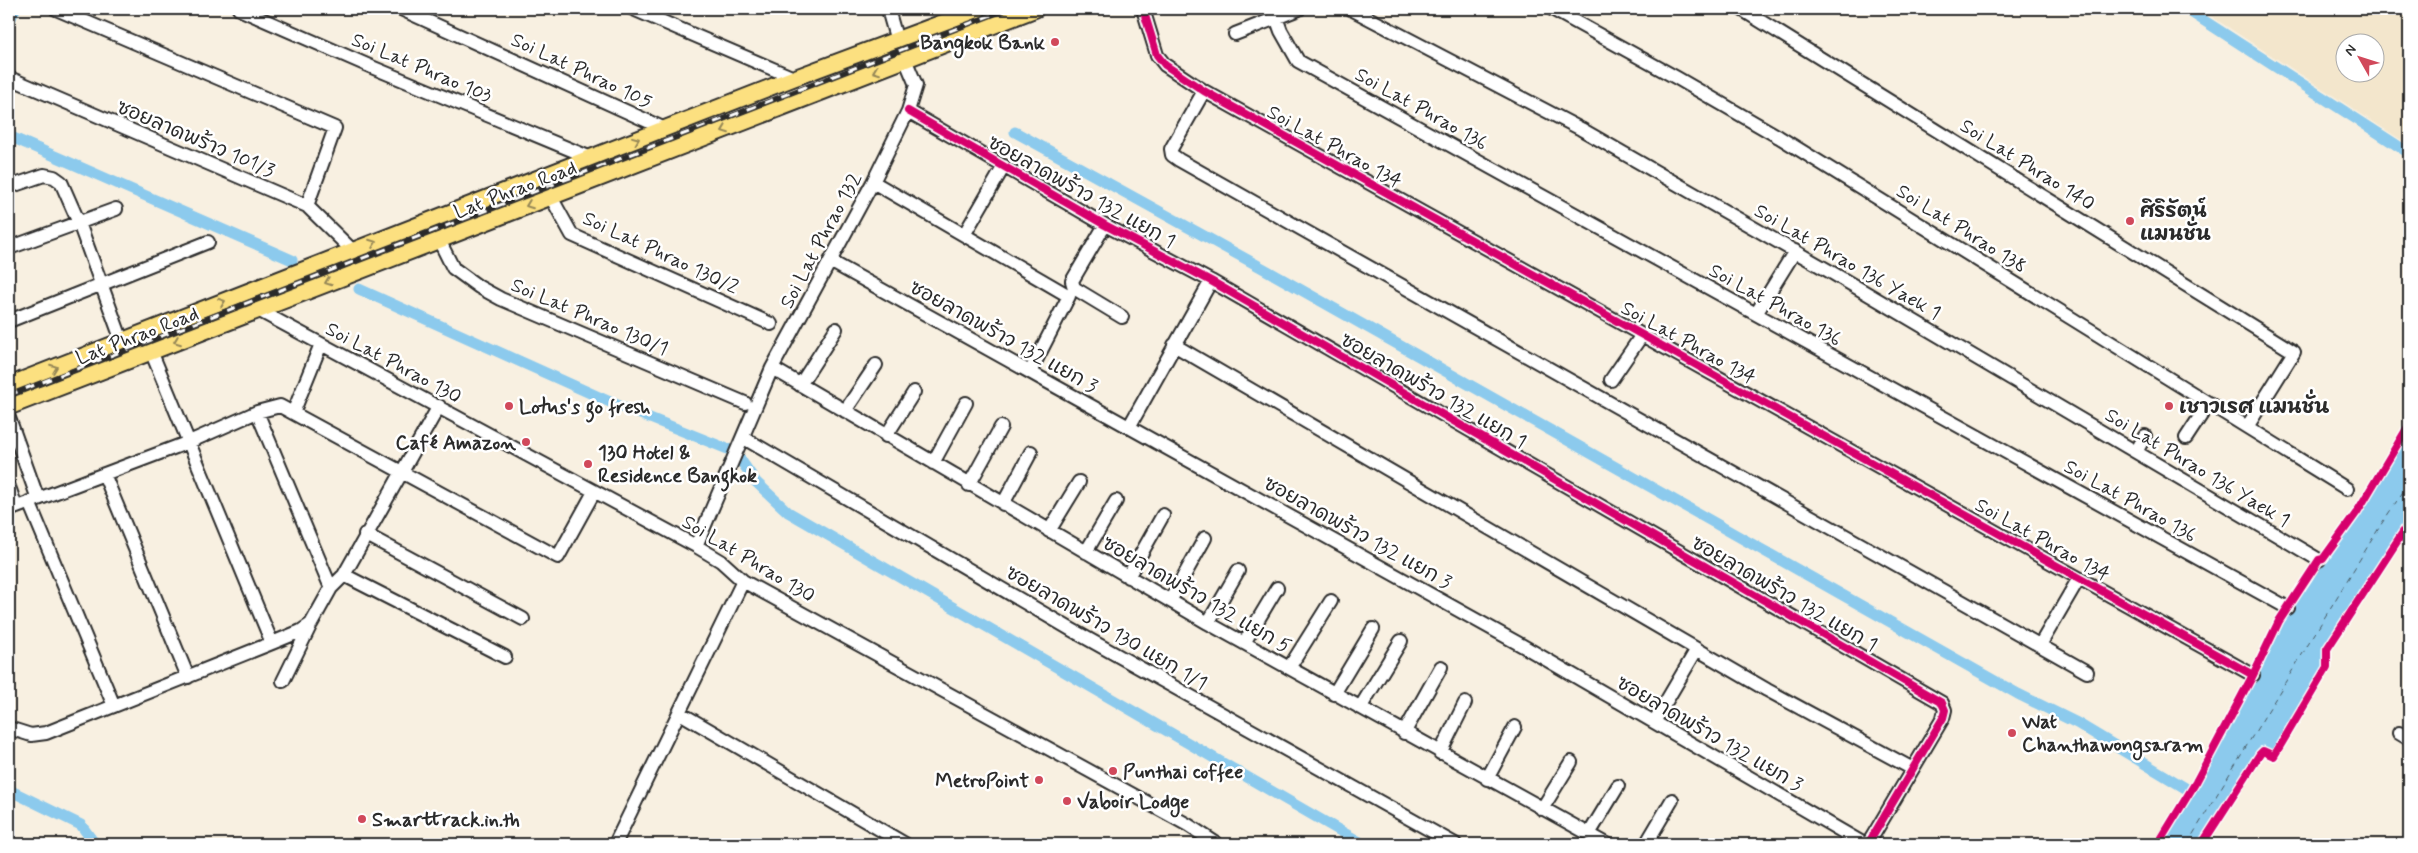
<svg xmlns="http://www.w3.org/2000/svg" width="2418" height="853" viewBox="0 0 2418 853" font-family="Mynerve,'Playpen Sans Thai',sans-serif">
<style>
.built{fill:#f3e6cc;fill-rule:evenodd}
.water{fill:#8ccaed;stroke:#658a9f}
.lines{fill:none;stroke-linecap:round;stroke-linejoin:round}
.canal{stroke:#8ccaed;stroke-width:11}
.ferry{stroke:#485b65;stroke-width:1;stroke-dasharray:6 5;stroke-linecap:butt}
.minor-casing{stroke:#2b2b2b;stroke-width:16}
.major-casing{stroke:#2b2b2b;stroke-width:19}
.minor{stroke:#fff;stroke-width:12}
.major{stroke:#fce080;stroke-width:15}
.rail-casing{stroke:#2b2b2b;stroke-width:5}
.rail{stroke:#fff;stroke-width:3;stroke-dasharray:9;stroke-linecap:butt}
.cycleway-casing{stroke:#fff;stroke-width:11}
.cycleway{stroke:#d6006c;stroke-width:8}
.oneway{stroke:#948656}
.poi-dot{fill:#d1495b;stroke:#fff;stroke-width:2}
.labels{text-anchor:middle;stroke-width:5;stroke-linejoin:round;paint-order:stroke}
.poi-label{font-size:20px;font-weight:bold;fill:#2b2b2b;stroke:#fff;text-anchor:start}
.street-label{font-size:20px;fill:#2b2b2b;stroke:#fff}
</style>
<rect width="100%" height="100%" fill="#f8f0e1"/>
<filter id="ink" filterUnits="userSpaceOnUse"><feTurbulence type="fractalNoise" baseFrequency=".02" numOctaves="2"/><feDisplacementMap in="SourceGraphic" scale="10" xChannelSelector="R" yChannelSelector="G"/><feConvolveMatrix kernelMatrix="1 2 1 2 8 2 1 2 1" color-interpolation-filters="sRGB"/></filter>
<g filter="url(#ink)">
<path class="built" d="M 2200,9 L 2409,9 L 2409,145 ZM 2346,42 L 2376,42 L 2376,72 L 2346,72 Z"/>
<path class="water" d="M 2409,433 L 2409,520 L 2326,649 L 2326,667 L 2273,756 L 2262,751 L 2259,753 L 2201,844 L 2161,844 L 2202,778 L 2281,626 L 2282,620 L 2327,559 Z"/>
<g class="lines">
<path class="canal" d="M 2186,9 L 2409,153
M 9,22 L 15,9
M 1015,132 L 1266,270 L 2018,694 L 2077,723 L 2187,789
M 9,136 L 292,260
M 359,289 L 610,402 L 735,452 L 756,482 L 788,512 L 1363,844
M 9,790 L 81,825 L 95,844"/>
<path class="ferry" d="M 2187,844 L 2382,523 L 2409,483"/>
<defs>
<path id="minor" d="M 56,9 L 335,128 L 307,206
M 239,9 L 374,68 L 591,158
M 401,9 L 665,129
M 633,9 L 794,78
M 891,9 L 889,13 L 897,41
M 1143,9 L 1157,55 L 1165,65 L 1204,91 L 2253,675
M 1273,9 L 1281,31 L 1298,61 L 2288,608
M 1351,9 L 1581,129 L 1829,271 L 2319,560
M 1552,9 L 1677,78 L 1779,137 L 2347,489
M 1741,9 L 2294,352 L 2247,427
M 1235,34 L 1299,9
M 12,79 L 307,206 L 353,251
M 1204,91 L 1171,149 L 1172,155 L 1179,160 L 2087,672
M 908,111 L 1105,225 L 1211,281 L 1942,703 L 1945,710 L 1943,718 L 1868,844
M 873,182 L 1069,296 L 1030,372
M 9,187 L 44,175 L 54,177 L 61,182 L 79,223 L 122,341
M 551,197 L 572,235 L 771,324
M 1105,225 L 1072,281 L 1074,288 L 1122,317
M 964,235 L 1004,166
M 439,240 L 453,268 L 479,287 L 501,299 L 745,403
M 9,248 L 116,209
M 830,261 L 1523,646 L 1864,844
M 258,310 L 696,546 L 721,561 L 743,581 L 1188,825 L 1217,844
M 1756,314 L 1795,251
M 9,321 L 208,242
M 1174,345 L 1767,690 L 1911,768
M 151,351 L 272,643
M 772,368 L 1208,623 L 1607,844
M 1611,380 L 1642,335
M 800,385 L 836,329
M 845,411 L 876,365
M 257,412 L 331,588
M 293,413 L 321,344
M 9,418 L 38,499
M 1129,427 L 1211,281
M 886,436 L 914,392
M 744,438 L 1072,630 L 1455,844
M 2186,438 L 2209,403
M 2136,452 L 2145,436
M 933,463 L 966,403
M 104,474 L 188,677
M 969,485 L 1001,427
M 9,487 L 16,507
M 29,502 L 114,706
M 1003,504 L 1031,452
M 9,510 L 189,442 L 257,412 L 280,406 L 558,557 L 594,492
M 1049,531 L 1079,482
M 365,534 L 523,619
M 696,546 L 772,368 L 873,182 L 908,111 L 916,85 L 905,59
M 1086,552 L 1116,501
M 344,575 L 505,657
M 1128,577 L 1163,515
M 1170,601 L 1205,538
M 1208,623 L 1238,571
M 1244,643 L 1277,588
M 2040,645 L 2079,578
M 1289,668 L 1331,601
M 283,681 L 310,626
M 1334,694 L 1373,629
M 1360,708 L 1401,641
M 680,713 L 905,844
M 1654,722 L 1697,649
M 9,728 L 31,735 L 46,733 L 272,643 L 301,631 L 311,624 L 331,588 L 344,575 L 439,406
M 1404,733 L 1441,667
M 2399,733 L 2409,739
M 1440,753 L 1465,703
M 1487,779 L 1515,727
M 1542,809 L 1571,762
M 1589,834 L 1618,786
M 615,844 L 743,581
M 1646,844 L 1672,800"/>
<path id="major" d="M 9,385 L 794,78 L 979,9
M 9,407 L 1036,9"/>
</defs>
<use href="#minor" class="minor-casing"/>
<use href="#major" class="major-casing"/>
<use href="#minor" class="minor"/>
<use href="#major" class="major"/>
<defs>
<path id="rail" d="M 9,395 L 1007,9"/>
</defs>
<use href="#rail" class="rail-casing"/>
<use href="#rail" class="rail"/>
<defs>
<path id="cycleway" d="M 1143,9 L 1157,55 L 1165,65 L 1204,91 L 2253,675
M 908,111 L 1105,225 L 1211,281 L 1942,703 L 1945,710 L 1943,718 L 1868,844
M 2158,844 L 2196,782 L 2253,675 L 2279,621 L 2319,560 L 2323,559 L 2357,512 L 2409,425
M 2202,844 L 2260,754 L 2263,751 L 2274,756 L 2327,667 L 2327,649 L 2409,523"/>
</defs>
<use href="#cycleway" class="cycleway-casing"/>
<use href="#cycleway" class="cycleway"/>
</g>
<defs><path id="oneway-chevron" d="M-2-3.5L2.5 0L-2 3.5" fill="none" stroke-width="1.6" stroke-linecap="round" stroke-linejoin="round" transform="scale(1.25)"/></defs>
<g class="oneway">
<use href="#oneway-chevron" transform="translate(876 71) rotate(159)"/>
<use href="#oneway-chevron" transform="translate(725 130) rotate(159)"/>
<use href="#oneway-chevron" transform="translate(636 140) rotate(-22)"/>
<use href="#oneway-chevron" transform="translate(529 205) rotate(159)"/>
<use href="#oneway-chevron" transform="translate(373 243) rotate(-21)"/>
<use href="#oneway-chevron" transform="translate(328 282) rotate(159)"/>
<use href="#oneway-chevron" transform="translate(222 302) rotate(-21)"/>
<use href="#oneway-chevron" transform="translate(177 341) rotate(159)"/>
<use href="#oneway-chevron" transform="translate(54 368) rotate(-21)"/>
</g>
</g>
<g class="poi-dot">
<circle cx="1055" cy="42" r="5"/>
<circle cx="2130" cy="221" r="5"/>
<circle cx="509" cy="406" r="5"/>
<circle cx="2169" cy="406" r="5"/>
<circle cx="526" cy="442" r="5"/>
<circle cx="588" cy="464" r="5"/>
<circle cx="2012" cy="733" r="5"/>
<circle cx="1113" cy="771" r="5"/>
<circle cx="1039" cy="780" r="5"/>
<circle cx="1067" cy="801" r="5"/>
<circle cx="362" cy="819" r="5"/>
</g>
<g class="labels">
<g class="poi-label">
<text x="1045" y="49" text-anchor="end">Bangkok Bank</text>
<text x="2140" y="217">ศิริรัตน์<tspan x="2140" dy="23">แมนชั่น</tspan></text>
<text x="519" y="413">Lotus's go fresh</text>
<text x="2179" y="413">เชาวเรศ แมนชั่น</text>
<text x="516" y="449" text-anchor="end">Café Amazon</text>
<text x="598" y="459">130 Hotel &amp;<tspan x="598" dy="23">Residence Bangkok</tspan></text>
<text x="2022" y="728">Wat<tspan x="2022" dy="23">Chanthawongsaram</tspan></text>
<text x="1123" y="778">Punthai coffee</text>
<text x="1029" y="787" text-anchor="end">MetroPoint</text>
<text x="1077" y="808">Vaboir Lodge</text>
<text x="372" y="826">Smarttrack.in.th</text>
</g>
<g class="street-label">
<text transform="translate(422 67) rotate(23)" y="7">Soi Lat Phrao 103</text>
<text transform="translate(582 70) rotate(25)" y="7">Soi Lat Phrao 105</text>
<text transform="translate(1422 108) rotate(29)" y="7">Soi Lat Phrao 136</text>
<text transform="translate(196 138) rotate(23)" y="7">ซอยลาดพร้าว 101/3</text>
<text transform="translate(1335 146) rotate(29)" y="7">Soi Lat Phrao 134</text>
<text transform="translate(2028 164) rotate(32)" y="7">Soi Lat Phrao 140</text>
<text transform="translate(515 189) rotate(-21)" y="7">Lat Phrao Road</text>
<text transform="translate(1082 191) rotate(29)" y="7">ซอยลาดพร้าว 132 แยก 1</text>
<text transform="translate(1962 228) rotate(32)" y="7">Soi Lat Phrao 138</text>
<text transform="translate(820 240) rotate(-62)" y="7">Soi Lat Phrao 132</text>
<text transform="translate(661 252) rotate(25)" y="7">Soi Lat Phrao 130/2</text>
<text transform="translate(1848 261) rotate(30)" y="7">Soi Lat Phrao 136 Yaek 1</text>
<text transform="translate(1776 304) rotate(29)" y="7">Soi Lat Phrao 136</text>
<text transform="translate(590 316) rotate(23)" y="7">Soi Lat Phrao 130/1</text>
<text transform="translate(137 335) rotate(-21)" y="7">Lat Phrao Road</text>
<text transform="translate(1004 336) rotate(29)" y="7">ซอยลาดพร้าว 132 แยก 3</text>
<text transform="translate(1689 342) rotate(29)" y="7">Soi Lat Phrao 134</text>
<text transform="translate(394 362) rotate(28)" y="7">Soi Lat Phrao 130</text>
<text transform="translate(1434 390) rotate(30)" y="7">ซอยลาดพร้าว 132 แยก 1</text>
<text transform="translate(2198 467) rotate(31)" y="7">Soi Lat Phrao 136 Yaek 1</text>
<text transform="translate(2131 500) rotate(29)" y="7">Soi Lat Phrao 136</text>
<text transform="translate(1358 532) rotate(29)" y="7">ซอยลาดพร้าว 132 แยก 3</text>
<text transform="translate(2043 539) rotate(29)" y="7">Soi Lat Phrao 134</text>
<text transform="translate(749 558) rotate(31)" y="7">Soi Lat Phrao 130</text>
<text transform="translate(1785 593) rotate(30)" y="7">ซอยลาดพร้าว 132 แยก 1</text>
<text transform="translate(1197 594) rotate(30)" y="7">ซอยลาดพร้าว 132 แยก 5</text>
<text transform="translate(1107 627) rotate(30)" y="7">ซอยลาดพร้าว 130 แยก 1/1</text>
<text transform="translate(1710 733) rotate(30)" y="7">ซอยลาดพร้าว 132 แยก 3</text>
</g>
</g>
<rect width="2418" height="853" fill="none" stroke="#fff" stroke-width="30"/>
<rect x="15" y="15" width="2388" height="823" fill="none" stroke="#2b2b2b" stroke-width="2" filter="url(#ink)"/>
<g transform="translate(2360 58) rotate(309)"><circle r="24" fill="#ffffff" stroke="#aaaaaa"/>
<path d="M0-4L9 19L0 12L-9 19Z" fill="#d1495b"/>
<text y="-8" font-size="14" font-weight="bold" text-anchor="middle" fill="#2b2b2b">N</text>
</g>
</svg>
